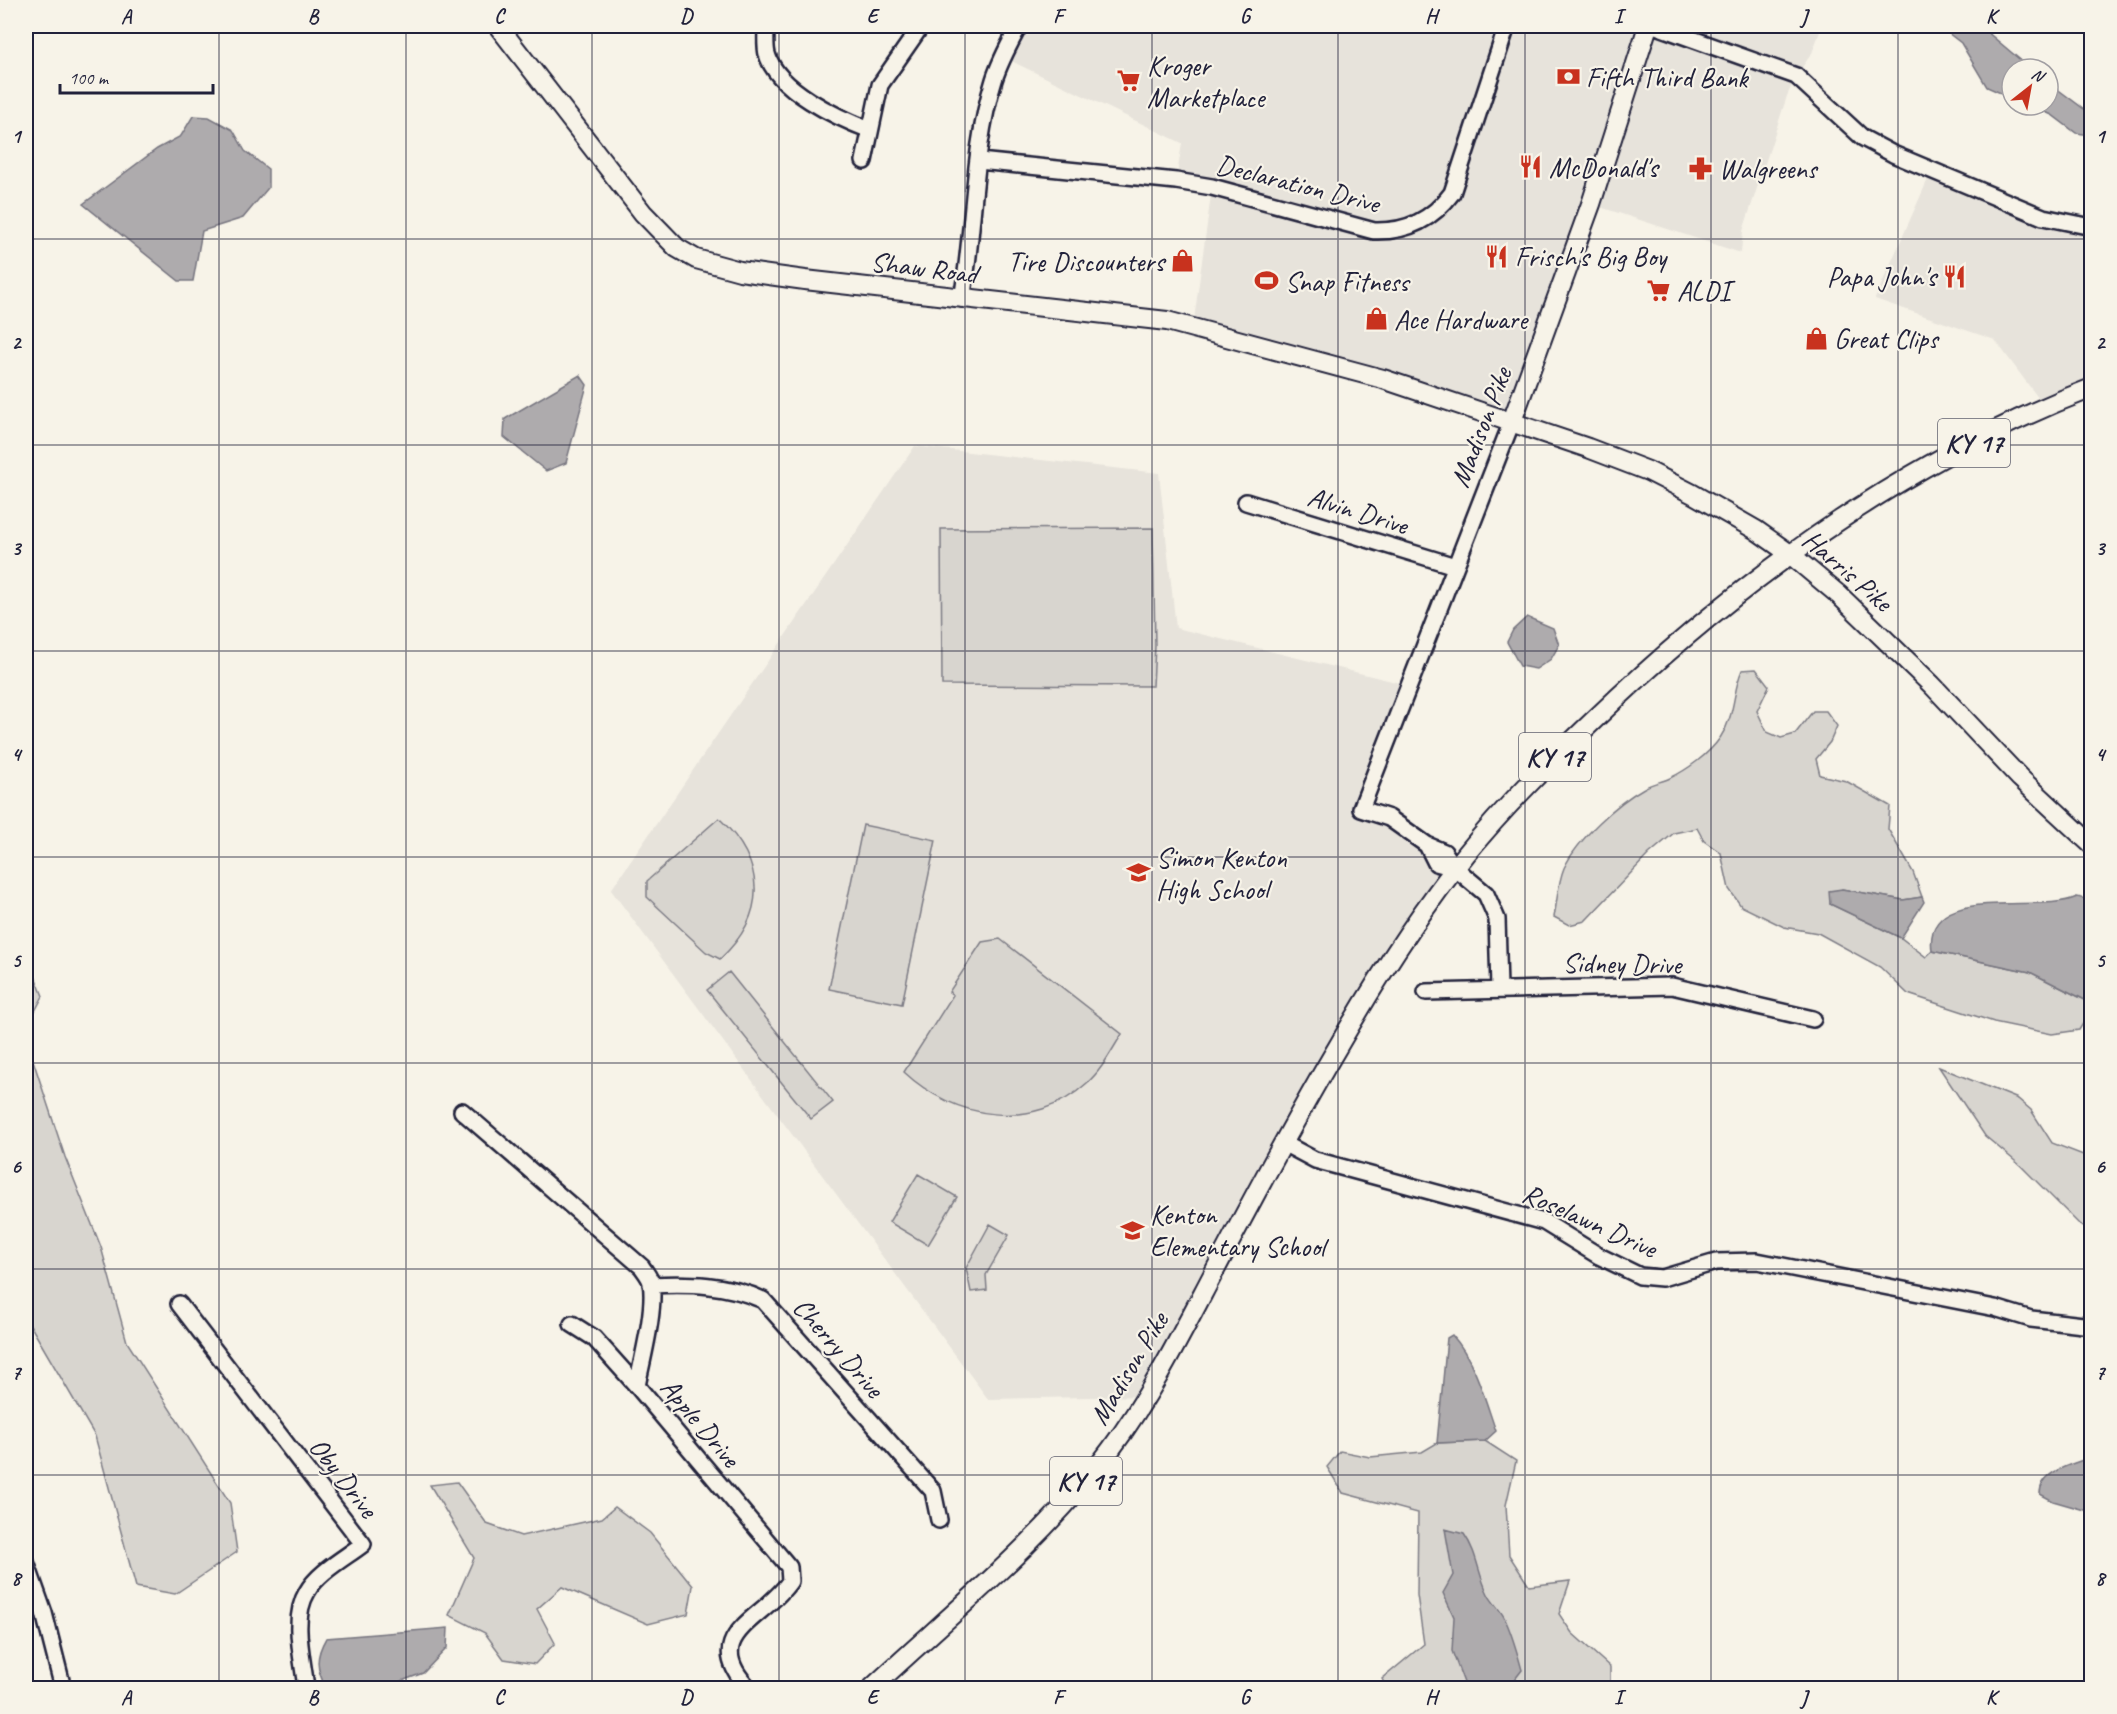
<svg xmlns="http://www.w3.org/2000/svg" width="2117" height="1714" viewBox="0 0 2117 1714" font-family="Caveat,sans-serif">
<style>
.built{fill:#e7e3db}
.green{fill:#d8d5cf;stroke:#7d7c85;stroke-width:1.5}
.water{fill:#aeabad;stroke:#76747f;stroke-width:1.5}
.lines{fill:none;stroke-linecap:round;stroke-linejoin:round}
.minor-casing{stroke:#22223b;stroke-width:20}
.major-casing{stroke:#22223b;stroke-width:22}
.minor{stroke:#f7f3e8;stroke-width:15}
.major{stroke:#f7f3e8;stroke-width:18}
.grid{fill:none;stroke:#22223b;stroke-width:1.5;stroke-opacity:0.55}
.labels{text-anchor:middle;stroke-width:4.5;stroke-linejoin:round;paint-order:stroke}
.shield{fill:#f7f3e8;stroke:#62616f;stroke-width:1.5}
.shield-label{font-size:27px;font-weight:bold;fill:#22223b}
.poi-label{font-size:28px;fill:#22223b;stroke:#f7f3e8;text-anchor:start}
.street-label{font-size:28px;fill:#22223b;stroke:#f7f3e8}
.neatline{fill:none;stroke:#22223b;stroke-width:2}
.grid-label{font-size:20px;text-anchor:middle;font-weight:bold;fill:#22223b}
</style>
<rect width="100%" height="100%" fill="#f7f3e8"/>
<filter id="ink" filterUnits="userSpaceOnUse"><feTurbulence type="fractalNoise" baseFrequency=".0167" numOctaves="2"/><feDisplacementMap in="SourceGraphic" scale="12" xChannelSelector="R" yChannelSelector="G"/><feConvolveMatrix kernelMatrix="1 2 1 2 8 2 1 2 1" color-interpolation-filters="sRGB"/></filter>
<g filter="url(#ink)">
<path class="built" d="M 1019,26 L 1822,26 L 1812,53 L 1796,76 L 1787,96 L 1743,231 L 1741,253 L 1591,204 L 1511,424 L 1193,327 L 1212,188 L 1176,181 L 1182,143 L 1003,57 Z
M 1932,170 L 2091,227 L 2091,388 L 2045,407 L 1995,340 L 1875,299 Z
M 915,446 L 1159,473 L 1176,628 L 1408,685 L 1361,809 L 1455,868 L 1428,904 L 1146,1396 L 988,1399 L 611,890 Z"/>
<path class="green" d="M 1153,528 L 1155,646 L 1153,686 L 942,685 L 941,529 Z
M 1756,669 L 1769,686 L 1757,711 L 1767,732 L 1781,738 L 1795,734 L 1813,711 L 1826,711 L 1837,726 L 1830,742 L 1816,759 L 1820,775 L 1846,781 L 1890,806 L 1888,829 L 1913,872 L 1922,897 L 1903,900 L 1842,889 L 1830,904 L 1901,938 L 1926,957 L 1932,951 L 2030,972 L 2089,1002 L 2089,1014 L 2079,1030 L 2052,1034 L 1994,1022 L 1908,994 L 1880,967 L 1818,933 L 1784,927 L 1741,906 L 1729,889 L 1721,853 L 1704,841 L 1697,828 L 1674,833 L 1649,854 L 1585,921 L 1569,925 L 1554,917 C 1557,902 1558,882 1564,868 C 1578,839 1617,803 1644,788 C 1652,783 1662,782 1670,778 C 1687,770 1709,754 1720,738 C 1736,714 1732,693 1742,670 Z
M 719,818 C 766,863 768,914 720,959 L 706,952 L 647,897 L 647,881 Z
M 863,825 L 936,840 L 902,1004 L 829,989 Z
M 1000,939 L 1122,1034 C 1111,1051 1102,1070 1087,1083 C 1033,1133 954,1119 904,1072 L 953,995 L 949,992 L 982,942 Z
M 26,954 L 43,996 L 26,1028 Z
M 729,972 L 833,1102 L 811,1119 L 707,990 Z
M 26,1039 L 65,1157 L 101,1247 L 127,1342 L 230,1503 L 237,1552 L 175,1594 L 136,1587 L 95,1436 L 26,1318 Z
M 1939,1067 L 2018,1099 L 2031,1110 L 2052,1143 L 2091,1158 L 2091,1224 L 2082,1227 L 2021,1166 L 1985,1136 Z
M 918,1174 L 957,1197 L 928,1245 L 889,1222 Z
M 990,1224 L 1009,1235 L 986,1275 L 987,1290 L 971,1292 L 966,1268 Z
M 1485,1441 L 1516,1461 L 1506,1505 L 1509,1555 L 1529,1586 L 1570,1581 L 1559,1614 L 1572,1633 L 1610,1667 L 1610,1688 L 1387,1688 L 1382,1679 L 1424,1644 L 1417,1595 L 1418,1513 L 1343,1493 L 1327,1467 L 1340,1451 L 1370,1457 L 1422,1452 L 1437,1443 Z
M 457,1482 L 487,1524 L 521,1536 L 602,1518 L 615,1507 L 650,1533 L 693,1586 L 688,1614 L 648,1624 L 562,1587 L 537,1609 L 555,1643 L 535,1664 L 504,1659 L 485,1633 L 449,1615 L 474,1558 L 430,1485 Z"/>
<path class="water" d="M 1939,26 L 1980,26 L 2031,69 L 2012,69 L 2012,98 L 1987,87 L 1961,43 Z
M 2048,82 L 2088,112 L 2091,119 L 2091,135 L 2076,133 L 2052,115 L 2029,105 L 2048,105 Z
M 193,116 L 209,117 L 233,130 L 245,151 L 268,169 L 268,188 L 243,218 L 202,231 L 193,281 L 179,281 L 83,204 L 157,149 L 181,136 Z
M 580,375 L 587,385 L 566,463 L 546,471 L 504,437 L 505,419 Z
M 1527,617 L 1553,628 L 1559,645 L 1551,659 L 1536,669 L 1520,666 L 1507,642 L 1513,630 Z
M 1842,889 L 1903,900 L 1922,897 L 1924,902 L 1901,938 L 1830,904 L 1829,891 Z
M 2077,897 L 2091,900 L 2091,1003 L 2030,972 L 1932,951 C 1922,881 2039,915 2077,897 Z
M 1452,1335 C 1475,1360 1485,1400 1496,1431 L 1485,1441 L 1437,1443 L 1447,1338 Z
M 2091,1457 L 2091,1512 L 2053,1501 L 2040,1494 C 2040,1470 2074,1464 2091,1457 Z
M 1445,1529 L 1464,1534 C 1478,1554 1477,1572 1488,1594 C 1492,1602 1499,1608 1504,1617 C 1512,1633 1517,1652 1522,1670 L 1508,1688 L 1466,1688 L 1452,1651 L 1454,1617 L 1443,1593 L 1453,1575 Z
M 448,1628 L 447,1648 L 423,1673 L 383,1688 L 326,1688 C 316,1669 315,1657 326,1638 Z"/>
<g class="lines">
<defs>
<path id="minor" d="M 766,26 C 766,34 765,46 767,54 C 777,90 838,118 870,130
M 1656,26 L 1796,76 L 1863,138 L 1893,154 L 2043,217 L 2092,227
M 864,161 L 880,85 L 921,26
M 979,161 L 1176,181 L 1212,187 L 1374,231 C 1407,232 1432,220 1452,193 L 1507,26
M 962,299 C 975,227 972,150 994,80 C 1000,61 1010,43 1019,26
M 1246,502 L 1455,566
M 1427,845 L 1436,863 L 1455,868
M 1499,988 L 1497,919 L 1486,894 L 1455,868 L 1444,852 L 1427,845 L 1389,818 L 1361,809 L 1511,424
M 1426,992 L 1672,986 L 1813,1019
M 462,1111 L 642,1267 C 645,1272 650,1277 651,1283 C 656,1308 642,1360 637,1386 L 789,1567 L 790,1581 C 764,1620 698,1635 749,1688
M 1285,1144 L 1315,1160 L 1544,1222 L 1599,1256 L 1640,1276 L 1662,1278 L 1716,1262 L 1757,1261 L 1995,1308 L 2031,1319 L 2092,1326
M 651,1285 C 689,1283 728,1284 763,1300 L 933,1491 L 939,1520
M 179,1304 L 363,1544 C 345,1558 318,1572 307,1592 C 291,1618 303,1660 306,1688
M 572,1324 L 594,1338 L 637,1386
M 26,1562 L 44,1613 L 63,1688"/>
<path id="major" d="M 498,26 L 643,213 L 677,248 L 696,259 L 740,271 L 805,280 L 1167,321 L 1383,379 L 1588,448 L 1648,471 L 1693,494 L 1756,530 L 1790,554 L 1839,595 L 1932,685 L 2020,778 L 2092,845
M 1511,424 L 1591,204 L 1648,26
M 872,1688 C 953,1612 1044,1539 1111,1449 C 1151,1395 1181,1335 1212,1276 C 1253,1198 1295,1119 1340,1043 C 1378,977 1419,913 1467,853 C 1505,806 1549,763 1593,721 C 1736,583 1904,460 2092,388"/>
</defs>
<use href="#minor" class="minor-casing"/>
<use href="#major" class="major-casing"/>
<use href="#minor" class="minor"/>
<use href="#major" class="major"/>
</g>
</g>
<path class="grid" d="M 219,26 L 219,1688M 406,26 L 406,1688M 592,26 L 592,1688M 779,26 L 779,1688M 965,26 L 965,1688M 1152,26 L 1152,1688M 1338,26 L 1338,1688M 1525,26 L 1525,1688M 1711,26 L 1711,1688M 1898,26 L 1898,1688M 26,239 L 2092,239M 26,445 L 2092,445M 26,651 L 2092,651M 26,857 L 2092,857M 26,1063 L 2092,1063M 26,1269 L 2092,1269M 26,1475 L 2092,1475"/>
<defs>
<symbol id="bank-bare" viewBox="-9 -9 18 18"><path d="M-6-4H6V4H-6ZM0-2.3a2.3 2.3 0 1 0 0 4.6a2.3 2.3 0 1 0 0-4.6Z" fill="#c8321e" stroke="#f7f3e8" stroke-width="2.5" paint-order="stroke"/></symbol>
<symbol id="supermarket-bare" viewBox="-9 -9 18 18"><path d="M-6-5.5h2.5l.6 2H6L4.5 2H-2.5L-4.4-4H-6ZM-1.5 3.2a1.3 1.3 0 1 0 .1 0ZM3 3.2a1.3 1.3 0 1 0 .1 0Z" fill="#c8321e" stroke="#f7f3e8" stroke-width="2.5" paint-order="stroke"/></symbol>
<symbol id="restaurant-bare" viewBox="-9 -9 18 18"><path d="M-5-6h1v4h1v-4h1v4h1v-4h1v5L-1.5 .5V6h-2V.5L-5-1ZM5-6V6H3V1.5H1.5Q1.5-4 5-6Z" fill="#c8321e" stroke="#f7f3e8" stroke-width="2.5" paint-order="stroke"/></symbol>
<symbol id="pharmacy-bare" viewBox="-9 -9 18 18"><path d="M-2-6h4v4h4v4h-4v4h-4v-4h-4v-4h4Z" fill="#c8321e" stroke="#f7f3e8" stroke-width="2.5" paint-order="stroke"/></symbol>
<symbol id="shop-bare" viewBox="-9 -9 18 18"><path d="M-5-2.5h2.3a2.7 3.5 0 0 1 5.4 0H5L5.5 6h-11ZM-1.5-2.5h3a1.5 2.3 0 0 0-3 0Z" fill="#c8321e" stroke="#f7f3e8" stroke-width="2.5" paint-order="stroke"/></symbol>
<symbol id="stadium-bare" viewBox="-9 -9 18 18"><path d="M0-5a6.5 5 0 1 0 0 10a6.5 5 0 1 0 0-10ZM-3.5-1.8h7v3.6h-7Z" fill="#c8321e" stroke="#f7f3e8" stroke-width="2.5" paint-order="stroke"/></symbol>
<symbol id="school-bare" viewBox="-9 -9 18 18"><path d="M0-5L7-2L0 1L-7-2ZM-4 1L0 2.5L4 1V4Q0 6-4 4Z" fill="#c8321e" stroke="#f7f3e8" stroke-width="2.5" paint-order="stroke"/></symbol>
</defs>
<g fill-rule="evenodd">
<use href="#bank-bare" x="1552" y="60" width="33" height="33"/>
<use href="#supermarket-bare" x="1112" y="64" width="33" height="33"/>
<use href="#restaurant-bare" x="1514" y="150" width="33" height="33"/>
<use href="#pharmacy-bare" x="1684" y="152" width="33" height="33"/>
<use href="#restaurant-bare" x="1480" y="240" width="33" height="33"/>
<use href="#shop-bare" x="1166" y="244" width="33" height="33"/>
<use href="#restaurant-bare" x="1938" y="260" width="33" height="33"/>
<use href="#stadium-bare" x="1250" y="264" width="33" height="33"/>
<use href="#supermarket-bare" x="1642" y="274" width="33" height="33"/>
<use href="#shop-bare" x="1360" y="302" width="33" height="33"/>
<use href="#shop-bare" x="1800" y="322" width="33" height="33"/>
<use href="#school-bare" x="1122" y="856" width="33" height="33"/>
<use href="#school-bare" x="1116" y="1214" width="33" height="33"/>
</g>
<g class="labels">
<g class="shield">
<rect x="1938" y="419" width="72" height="48" rx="4.5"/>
<rect x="1519" y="733" width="72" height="48" rx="4.5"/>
<rect x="1050" y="1457" width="72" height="48" rx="4.5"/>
</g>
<g class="shield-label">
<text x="1974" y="452">KY 17</text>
<text x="1555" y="766">KY 17</text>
<text x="1086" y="1490">KY 17</text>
</g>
<g class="poi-label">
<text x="1147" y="75">Kroger<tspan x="1147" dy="32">Marketplace</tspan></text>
<text x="1586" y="87">Fifth Third Bank</text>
<text x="1549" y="177">McDonald's</text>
<text x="1719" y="178">Walgreens</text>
<text x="1515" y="266">Frisch's Big Boy</text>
<text x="1164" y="271" text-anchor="end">Tire Discounters</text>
<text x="1936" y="286" text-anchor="end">Papa John's</text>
<text x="1285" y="291">Snap Fitness</text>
<text x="1677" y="300">ALDI</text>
<text x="1394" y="329">Ace Hardware</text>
<text x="1834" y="348">Great Clips</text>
<text x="1156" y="867">Simon Kenton<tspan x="1156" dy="32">High School</tspan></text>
<text x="1150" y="1224">Kenton<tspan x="1150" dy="32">Elementary School</tspan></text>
</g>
<g class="street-label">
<text transform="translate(1298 183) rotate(14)" y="10">Declaration Drive</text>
<text transform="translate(924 267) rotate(7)" y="10">Shaw Road</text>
<text transform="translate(1480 427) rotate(-69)" y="10">Madison Pike</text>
<text transform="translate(1358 510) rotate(17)" y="10">Alvin Drive</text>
<text transform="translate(1848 570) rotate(41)" y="10">Harris Pike</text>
<text transform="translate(1622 963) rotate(1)" y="10">Sidney Drive</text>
<text transform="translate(1590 1220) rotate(24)" y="10">Roselawn Drive</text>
<text transform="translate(839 1347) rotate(49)" y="10">Cherry Drive</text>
<text transform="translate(1128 1368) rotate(-59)" y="10">Madison Pike</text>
<text transform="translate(701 1422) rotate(50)" y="10">Apple Drive</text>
<text transform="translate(344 1477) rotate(52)" y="10">Oby Drive</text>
</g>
</g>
<rect width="2117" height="1714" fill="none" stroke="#f7f3e8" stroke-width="66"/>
<g transform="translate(2030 87) rotate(31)"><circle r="28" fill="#f7f3e8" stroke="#a29fa3" stroke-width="1.5"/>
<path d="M0-4.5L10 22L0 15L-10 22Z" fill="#c8321e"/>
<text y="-9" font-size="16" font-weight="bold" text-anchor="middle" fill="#22223b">N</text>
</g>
<path d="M60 84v9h153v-9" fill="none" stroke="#22223b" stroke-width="3"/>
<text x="69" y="84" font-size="18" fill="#22223b" stroke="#f7f3e8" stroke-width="4.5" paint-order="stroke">100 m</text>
<rect x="33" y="33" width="2051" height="1648" class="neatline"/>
<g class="grid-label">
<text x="126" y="23">A</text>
<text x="313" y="23">B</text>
<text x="499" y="23">C</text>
<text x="686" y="23">D</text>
<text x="872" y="23">E</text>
<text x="1058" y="23">F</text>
<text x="1245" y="23">G</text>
<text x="1431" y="23">H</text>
<text x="1618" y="23">I</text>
<text x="1804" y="23">J</text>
<text x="1991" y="23">K</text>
<text x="16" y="143">1</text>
<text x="2100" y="143">1</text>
<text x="16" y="349">2</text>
<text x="2100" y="349">2</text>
<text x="16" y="555">3</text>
<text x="2100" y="555">3</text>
<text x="16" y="761">4</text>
<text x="2100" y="761">4</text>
<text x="16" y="967">5</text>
<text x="2100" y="967">5</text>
<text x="16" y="1173">6</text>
<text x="2100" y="1173">6</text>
<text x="16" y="1379">7</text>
<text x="2100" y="1379">7</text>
<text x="16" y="1585">8</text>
<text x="2100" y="1585">8</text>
<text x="126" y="1704">A</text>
<text x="313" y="1704">B</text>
<text x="499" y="1704">C</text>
<text x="686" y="1704">D</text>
<text x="872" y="1704">E</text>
<text x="1058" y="1704">F</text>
<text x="1245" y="1704">G</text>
<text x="1431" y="1704">H</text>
<text x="1618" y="1704">I</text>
<text x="1804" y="1704">J</text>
<text x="1991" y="1704">K</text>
</g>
</svg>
